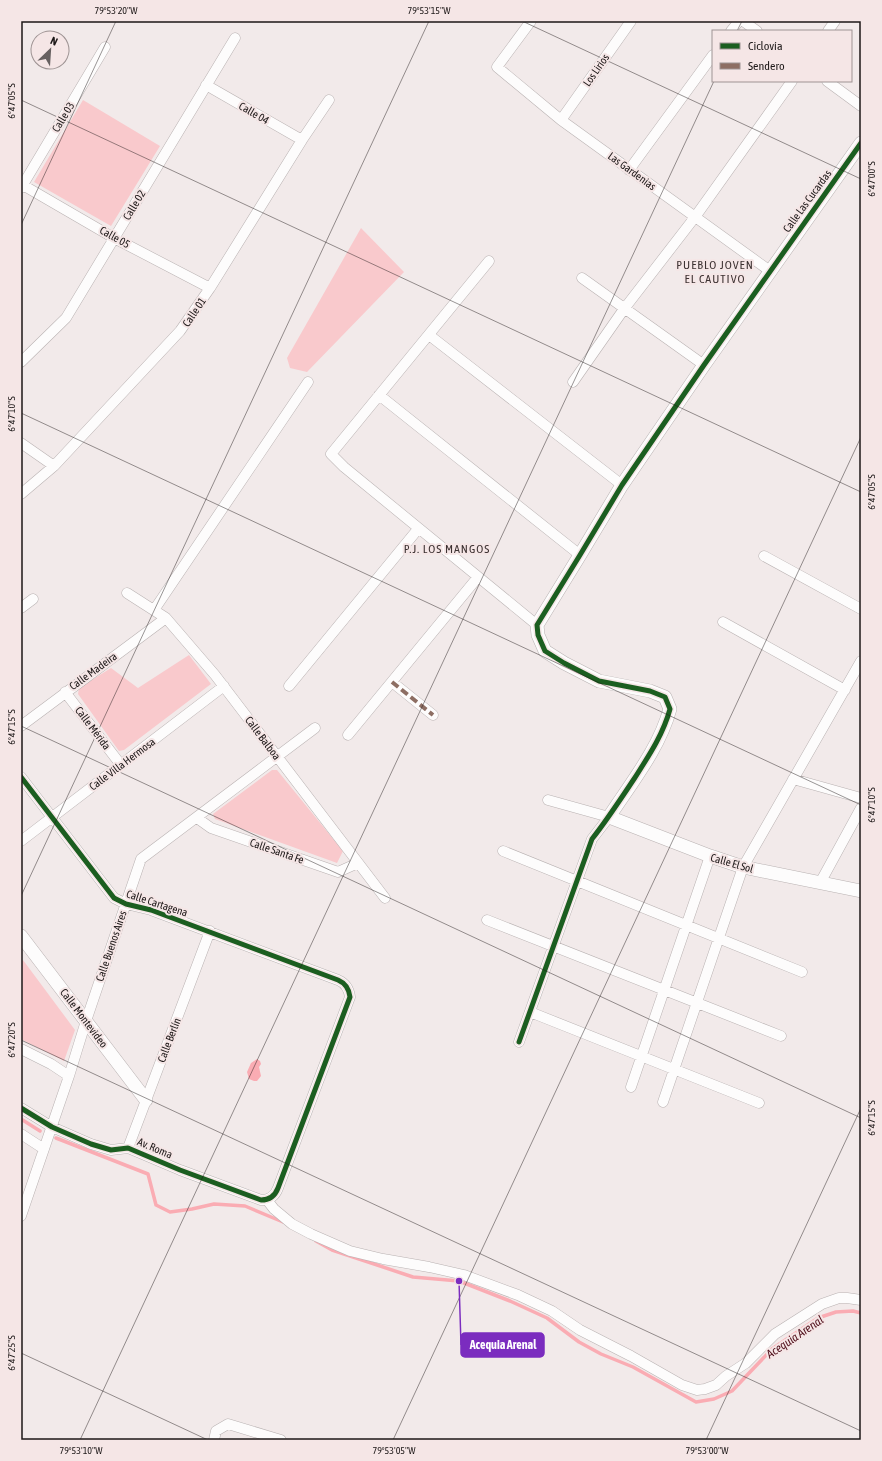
<svg xmlns="http://www.w3.org/2000/svg" width="882" height="1461" viewBox="0 0 882 1461" font-family="'Asap Condensed',sans-serif">
<style>
.green{fill:#f9c9cc}
.water{fill:#faacb3}
.lines{fill:none;stroke-linecap:round;stroke-linejoin:round}
.stream{stroke:#faacb3;stroke-width:3.5}
.minor-casing{stroke:#b9b2b2;stroke-width:11}
.tertiary-casing{stroke:#b9b2b2;stroke-width:14}
.minor{stroke:#fdfcfc;stroke-width:10}
.tertiary{stroke:#fdfcfc;stroke-width:13}
.quiet{stroke:#8d6e63;stroke-width:4;stroke-dasharray:8 4;stroke-linecap:butt}
.cycleway-casing{stroke:#f5e6e6;stroke-width:8}
.cycleway{stroke:#1b5e20;stroke-width:5}
.ticks{fill:none;stroke:#1c1717;stroke-width:1;stroke-opacity:0.45}
.labels{text-anchor:middle;stroke-width:4;stroke-linejoin:round;paint-order:stroke}
.street-label{font-size:11px;fill:#1c1717;stroke:#f5e6e6}
.neighbourhood-label{font-size:12px;letter-spacing:1px;fill:#3d3232;stroke:#f5e6e6}
.water-label{font-size:12px;font-style:italic;fill:#500f1b;stroke:#f5e6e6}
.leader{fill:none;stroke:#7b2cbf;stroke-width:1.5}
.callout-dot{fill:#7b2cbf;stroke:#f5e6e6;stroke-width:1.5}
.callout{fill:#7b2cbf;stroke:#7b2cbf;stroke-width:1.5}
.callout-label{font-size:12px;text-anchor:middle;font-weight:bold;fill:#fff}
.neatline{fill:none;stroke:#1c1717;stroke-width:1.5}
.ticks-label{font-size:10px;text-anchor:middle;fill:#1c1717}
</style>
<rect width="100%" height="100%" fill="#f2eaea"/>
<path class="green" d="M 83,100 L 160,146 L 111,226 L 34,182 Z
M 361,228 L 404,272 L 307,372 L 290,368 L 287,358 Z
M 189,655 L 211,684 L 124,750 L 119,751 L 78,694 L 79,688 L 111,668 L 138,688 Z
M 272,770 L 277,770 L 343,851 L 337,863 L 215,819 L 213,814 Z
M 23,960 L 75,1030 L 64,1061 L 21,1039 L 21,962 Z"/>
<path class="water" d="M 257,1059 L 260,1061 L 261,1064 L 259,1067 L 261,1076 L 257,1081 L 254,1081 L 249,1079 L 247,1072 L 251,1063 Z"/>
<g class="lines">
<path class="stream" d="M 21,1119 L 40,1131
M 56,1138 L 148,1174 L 156,1205 L 170,1212 L 192,1209 L 214,1204 L 245,1206 L 283,1222
M 316,1241 L 332,1250 L 413,1277 L 459,1281 L 510,1301 L 547,1318 L 579,1342 L 601,1354 L 633,1367 L 696,1402 L 714,1399 L 732,1391 L 772,1349 L 818,1318 L 836,1312 L 853,1311 L 861,1313"/>
<defs>
<path id="minor" d="M 531,21 L 497,67 L 561,120 L 770,271
M 743,21 L 757,31
M 731,31 L 739,21
M 828,31 L 835,21
M 827,81 L 861,106
M 206,85 L 302,140
M 561,120 L 631,21
M 629,170 L 713,55
M 21,184 L 114,238 L 210,288
M 21,188 L 105,47
M 489,261 L 331,454 L 344,467 L 537,625
M 582,278 L 704,365
M 429,335 L 622,485
M 21,362 L 66,318 L 235,38
M 573,382 L 624,309 L 695,217 L 792,81
M 379,395 L 580,555
M 21,443 L 54,466
M 21,494 L 54,466 L 180,331 L 210,288 L 302,140 L 329,100
M 764,556 L 861,609
M 127,593 L 166,618 L 215,675 L 385,898
M 21,608 L 33,599
M 154,610 L 308,382
M 723,622 L 845,690
M 392,682 L 433,715
M 289,686 L 418,529
M 65,692 L 121,765
M 21,726 L 166,618
M 348,735 L 478,577
M 21,777 L 114,898 L 126,904 L 151,910 L 338,980 C 345,983 349,988 350,997 L 278,1188 C 275,1196 270,1200 261,1200 L 180,1170 L 128,1148 L 111,1150 L 91,1144 L 52,1127 L 21,1108
M 793,779 L 861,798
M 197,818 L 211,828 L 338,872 L 358,863
M 21,841 L 224,686
M 503,851 L 802,972
M 820,883 L 861,808
M 487,920 L 781,1036
M 530,1012 L 759,1103
M 519,1042 L 592,839 L 609,817 L 548,800
M 21,1049 L 51,1064 L 69,1076
M 631,1087 L 710,856
M 663,1102 L 743,867 L 861,661
M 21,1134 L 44,1149
M 128,1148 L 210,931
M 267,1200 L 274,1209 L 292,1224 L 311,1234 L 350,1251 L 383,1259 L 429,1267 L 464,1275 L 518,1295 L 552,1311 L 580,1330 L 631,1356 L 682,1385 L 697,1390 L 705,1389 L 716,1385 L 726,1376 L 746,1363 L 775,1334 L 822,1304 L 839,1298 L 847,1298 L 861,1300
M 21,1216 L 69,1076 L 86,1021 L 141,859 L 315,728
M 214,1440 L 216,1431 L 228,1424 L 281,1440"/>
<path id="tertiary" d="M 861,143 L 704,365 L 622,485 L 580,555 L 537,625 L 538,635 L 545,651 L 564,663 L 599,681 L 650,691 L 665,697 L 670,709 C 659,749 631,783 609,817 L 710,856 L 743,867 L 861,891
M 21,936 L 146,1100"/>
</defs>
<use href="#minor" class="minor-casing"/>
<use href="#tertiary" class="tertiary-casing"/>
<use href="#minor" class="minor"/>
<use href="#tertiary" class="tertiary"/>
<path class="quiet" d="M 392,682 L 433,715"/>
<defs>
<path id="cycleway" d="M 21,777 L 114,898 L 126,904 L 151,910 L 338,980 C 345,983 349,988 350,997 L 278,1188 C 275,1196 270,1200 261,1200 L 180,1170 L 128,1148 L 111,1150 L 91,1144 L 52,1127 L 21,1108
M 519,1042 L 592,839 C 607,820 620,800 634,779 C 648,757 663,735 670,709 L 665,697 L 650,691 L 599,681 L 564,663 L 545,651 L 538,635 L 537,625 L 580,555 L 622,485 L 704,365 L 861,143"/>
</defs>
<use href="#cycleway" class="cycleway-casing"/>
<use href="#cycleway" class="cycleway"/>
</g>
<path class="ticks" d="M 522,21 L 861,179M 737,31 L 742,21M 21,100 L 861,492M 21,225 L 116,21M 21,413 L 861,805M 21,726 L 861,1118M 21,896 L 429,21M 21,1040 L 861,1431M 21,1353 L 208,1440M 80,1440 L 714,81M 393,1440 L 861,437M 706,1440 L 861,1108"/>
<g class="labels">
<g class="street-label">
<text transform="translate(596 70) rotate(-55)" y="4">Los Lirios</text>
<text transform="translate(254 113) rotate(30)" y="4">Calle 04</text>
<text transform="translate(63 117) rotate(-59)" y="4">Calle 03</text>
<text transform="translate(632 171) rotate(36)" y="4">Las Gardenias</text>
<text transform="translate(807 201) rotate(-54)" y="4">Calle Las Cucardas</text>
<text transform="translate(134 205) rotate(-59)" y="4">Calle 02</text>
<text transform="translate(115 237) rotate(29)" y="4">Calle 05</text>
<text transform="translate(194 312) rotate(-56)" y="4">Calle 01</text>
<text transform="translate(93 671) rotate(-36)" y="4">Calle Madeira</text>
<text transform="translate(93 728) rotate(53)" y="4">Calle Mérida</text>
<text transform="translate(263 738) rotate(53)" y="4">Calle Balboa</text>
<text transform="translate(122 764) rotate(-37)" y="4">Calle Villa Hermosa</text>
<text transform="translate(277 851) rotate(19)" y="4">Calle Santa Fe</text>
<text transform="translate(732 863) rotate(16)" y="4">Calle El Sol</text>
<text transform="translate(157 903) rotate(18)" y="4">Calle Cartagena</text>
<text transform="translate(111 946) rotate(-71)" y="4">Calle Buenos Aires</text>
<text transform="translate(84 1018) rotate(53)" y="4">Calle Montevideo</text>
<text transform="translate(169 1040) rotate(-69)" y="4">Calle Berlín</text>
<text transform="translate(155 1148) rotate(23)" y="4">Av. Roma</text>
</g>
<g class="neighbourhood-label">
<text x="715" y="269">PUEBLO JOVEN<tspan x="715" dy="14">EL CAUTIVO</tspan></text>
<text x="447" y="553">P.J. LOS MANGOS</text>
</g>
<g class="water-label">
<text transform="translate(795 1337) rotate(-34)" y="4">Acequia Arenal</text>
</g>
</g>
<path class="leader" d="M459 1281L461 1345"/>
<circle class="callout-dot" cx="459" cy="1281" r="4"/>
<rect class="callout" x="461" y="1333" width="83" height="24" rx="4"/>
<g class="callout-label">
<text x="503" y="1349">Acequia Arenal</text>
</g>
<rect width="882" height="1461" fill="none" stroke="#f5e6e6" stroke-width="44"/>
<rect x="712" y="30" width="140" height="52" fill="#f5e6e6" stroke="#9e9393"/>
<rect x="720" y="43" width="20" height="6" fill="#1b5e20" stroke="#9e9393"/>
<text x="748" y="50" font-size="12" fill="#1c1717">Ciclovía</text>
<rect x="720" y="63" width="20" height="6" fill="#8d6e63" stroke="#9e9393"/>
<text x="748" y="70" font-size="12" fill="#1c1717">Sendero</text>
<g transform="translate(50 50) rotate(25)"><circle r="19" fill="#f5e6e6" stroke="#9e9393"/>
<path d="M0-3L7 15L0 10L-7 15Z" fill="#676161"/>
<text y="-6" font-size="11" font-weight="bold" text-anchor="middle" fill="#1c1717">N</text>
</g>
<rect x="22" y="22" width="838" height="1417" class="neatline"/>
<g class="ticks-label">
<text x="116" y="14">79°53'20"W</text>
<text x="429" y="14">79°53'15"W</text>
<text transform="translate(11 101) rotate(-90)" y="4">6°47'05"S</text>
<text transform="translate(871 179) rotate(-90)" y="4">6°47'00"S</text>
<text transform="translate(11 414) rotate(-90)" y="4">6°47'10"S</text>
<text transform="translate(871 492) rotate(-90)" y="4">6°47'05"S</text>
<text transform="translate(11 727) rotate(-90)" y="4">6°47'15"S</text>
<text transform="translate(871 805) rotate(-90)" y="4">6°47'10"S</text>
<text transform="translate(11 1040) rotate(-90)" y="4">6°47'20"S</text>
<text transform="translate(871 1118) rotate(-90)" y="4">6°47'15"S</text>
<text transform="translate(11 1353) rotate(-90)" y="4">6°47'25"S</text>
<text x="81" y="1454">79°53'10"W</text>
<text x="394" y="1454">79°53'05"W</text>
<text x="707" y="1454">79°53'00"W</text>
</g>
</svg>
